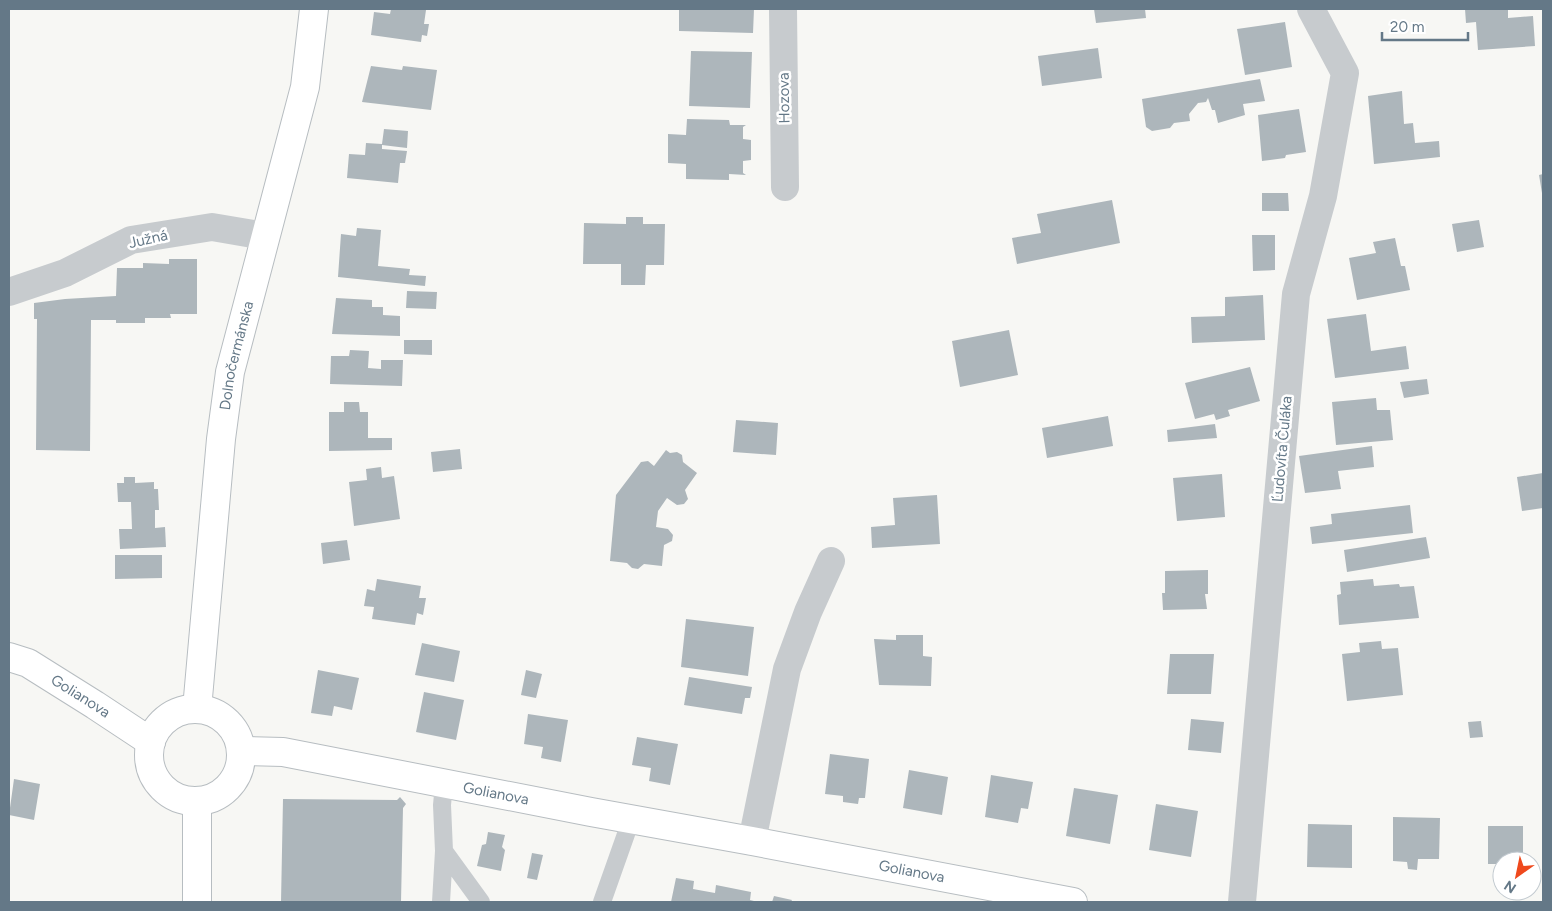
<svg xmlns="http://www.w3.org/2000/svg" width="1552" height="911" viewBox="0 0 1552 911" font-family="Figtree,sans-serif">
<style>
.building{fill:#adb6bb}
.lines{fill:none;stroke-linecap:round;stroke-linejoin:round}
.secondary-casing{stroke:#b7bdc1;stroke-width:30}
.lane{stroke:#c7cbce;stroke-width:18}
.street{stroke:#c7cbce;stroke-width:28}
.secondary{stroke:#fff;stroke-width:28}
.labels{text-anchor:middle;stroke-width:5;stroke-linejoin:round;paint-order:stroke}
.street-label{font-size:15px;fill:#647887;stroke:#fff}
</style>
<rect width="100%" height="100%" fill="#f7f7f4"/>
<path class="building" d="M 391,9 L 426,10 L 424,24 L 429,24 L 427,36 L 422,35 L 421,42 L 371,35 L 374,12 L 390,14 Z
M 679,9 L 754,9 L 753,33 L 679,31 Z
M 1094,9 L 1145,9 L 1146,18 L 1096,23 Z
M 1465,9 L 1508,9 L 1508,18 L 1533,16 L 1535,46 L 1478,50 L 1476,22 L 1466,23 Z
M 1285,22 L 1292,67 L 1245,75 L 1237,29 Z
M 1098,48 L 1102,78 L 1042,86 L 1038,56 Z
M 691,51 L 752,52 L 750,108 L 689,106 Z
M 371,66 L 402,70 L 403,66 L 437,70 L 431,110 L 362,102 Z
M 1260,79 L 1265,101 L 1243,104 L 1245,115 L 1218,123 L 1215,110 L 1212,110 L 1208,98 L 1206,102 L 1198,103 L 1189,114 L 1190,121 L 1174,123 L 1170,128 L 1152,131 L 1146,127 L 1142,99 Z
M 1402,91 L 1404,124 L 1413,123 L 1415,143 L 1439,141 L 1440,157 L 1374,164 L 1368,96 Z
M 1299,109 L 1306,152 L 1286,155 L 1285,158 L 1262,161 L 1258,115 Z
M 687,119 L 729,120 L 730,125 L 746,125 L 743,127 L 743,139 L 751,140 L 751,160 L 743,161 L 743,173 L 746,175 L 729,174 L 729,180 L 686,179 L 686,164 L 668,163 L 668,134 L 686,135 Z
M 384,129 L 408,131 L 407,148 L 382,145 L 382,149 L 407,151 L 405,163 L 400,163 L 398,183 L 347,178 L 349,154 L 365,155 L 366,143 L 382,144 Z
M 1543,174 L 1543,193 L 1542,193 L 1539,175 Z
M 1262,193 L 1288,193 L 1289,211 L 1262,211 Z
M 1112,200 L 1120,243 L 1017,264 L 1012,238 L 1041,233 L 1037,214 Z
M 626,217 L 643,217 L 643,224 L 665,224 L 664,265 L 646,265 L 645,285 L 621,285 L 621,264 L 583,264 L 584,223 L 626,224 Z
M 1479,220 L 1484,247 L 1457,252 L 1452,224 Z
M 357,228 L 381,230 L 378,266 L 410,269 L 409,275 L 426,276 L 425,286 L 338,277 L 341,234 L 356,236 Z
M 1252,235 L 1275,235 L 1275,270 L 1253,271 Z
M 1395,238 L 1401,266 L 1405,266 L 1410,290 L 1357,300 L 1349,258 L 1376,253 L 1373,242 Z
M 169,259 L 197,259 L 197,314 L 170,314 L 171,318 L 145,318 L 145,323 L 116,323 L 116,320 L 91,320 L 90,451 L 36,450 L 37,319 L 34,319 L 34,303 L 65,299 L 116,296 L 117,268 L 143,268 L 143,263 L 169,264 Z
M 407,291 L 437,292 L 436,309 L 406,308 Z
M 1263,295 L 1265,340 L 1192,343 L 1191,317 L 1225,316 L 1225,297 Z
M 336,298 L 372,300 L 372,307 L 383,307 L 383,315 L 400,316 L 400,336 L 332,334 Z
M 1366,314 L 1371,351 L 1406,346 L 1409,369 L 1335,378 L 1327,319 Z
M 1009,330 L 1018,375 L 960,387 L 952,341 Z
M 404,340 L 432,340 L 432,355 L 404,354 Z
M 350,350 L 369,351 L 368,368 L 381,369 L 381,360 L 403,360 L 402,386 L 330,384 L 331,356 L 349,356 Z
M 1250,367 L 1260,401 L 1228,410 L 1230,416 L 1216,420 L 1214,414 L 1195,419 L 1185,383 Z
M 1427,379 L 1429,394 L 1404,398 L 1400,382 Z
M 1376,398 L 1377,410 L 1390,410 L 1393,440 L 1336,445 L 1332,402 Z
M 344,402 L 359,402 L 360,412 L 368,412 L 368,438 L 392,438 L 392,450 L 329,451 L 329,412 L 344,412 Z
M 1108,416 L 1113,446 L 1047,458 L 1042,428 Z
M 736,420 L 778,423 L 776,455 L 733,452 Z
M 1215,424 L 1217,438 L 1168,442 L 1167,430 Z
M 1372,446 L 1374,467 L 1338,471 L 1341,489 L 1305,493 L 1299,456 Z
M 460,449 L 462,469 L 433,472 L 431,452 Z
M 666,450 L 670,453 L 677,452 L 682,455 L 683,462 L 697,473 L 685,490 L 688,499 L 684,504 L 677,505 L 667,498 L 658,511 L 656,527 L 668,529 L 673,535 L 672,541 L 664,545 L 662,566 L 644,564 L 638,569 L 632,568 L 627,563 L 610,561 L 616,495 L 641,462 L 648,461 L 654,466 Z
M 381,467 L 382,478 L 394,476 L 400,519 L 354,526 L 349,482 L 367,480 L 366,469 Z
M 1543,473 L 1543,508 L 1522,511 L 1517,477 Z
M 1222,474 L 1225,517 L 1177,521 L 1173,478 Z
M 124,477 L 135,477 L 135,483 L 154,482 L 154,489 L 158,489 L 159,510 L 155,510 L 155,528 L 165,527 L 166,547 L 120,549 L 119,529 L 132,529 L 131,502 L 118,502 L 117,483 L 124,483 Z
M 937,495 L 940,544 L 872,548 L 871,527 L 895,525 L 893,498 Z
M 1410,505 L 1413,533 L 1312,544 L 1310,527 L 1332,524 L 1331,514 Z
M 1426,537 L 1430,558 L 1347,572 L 1344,550 Z
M 347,540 L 350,560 L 323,564 L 321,543 Z
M 115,555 L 162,555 L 162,578 L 115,579 Z
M 1208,570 L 1208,594 L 1205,594 L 1207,609 L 1163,610 L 1162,593 L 1165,593 L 1165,571 Z
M 377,579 L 421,586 L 419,598 L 426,598 L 423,615 L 417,613 L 415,625 L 372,619 L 374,607 L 364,606 L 367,589 L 375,591 Z
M 1373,579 L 1374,586 L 1399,584 L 1400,587 L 1414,586 L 1419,618 L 1339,625 L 1337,595 L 1341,594 L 1340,582 Z
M 686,619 L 754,627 L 748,676 L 681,667 Z
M 896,635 L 923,635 L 923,656 L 932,657 L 931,686 L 879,685 L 874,639 L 896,640 Z
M 1381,641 L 1382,649 L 1398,648 L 1403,695 L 1347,701 L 1342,654 L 1360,652 L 1359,643 Z
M 422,643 L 460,651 L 454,682 L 415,675 Z
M 1170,654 L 1214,654 L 1211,694 L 1167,694 Z
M 318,670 L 359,678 L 352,710 L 334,706 L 332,716 L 311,713 Z
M 526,670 L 542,674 L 536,698 L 521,695 Z
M 689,677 L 752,687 L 750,698 L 745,698 L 742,714 L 684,705 Z
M 424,692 L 464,700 L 456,740 L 416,732 Z
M 528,714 L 568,720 L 561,762 L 541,758 L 543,747 L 524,744 Z
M 1191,719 L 1224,722 L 1221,753 L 1188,750 Z
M 1481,721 L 1483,737 L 1470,738 L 1468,722 Z
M 637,737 L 678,744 L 670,785 L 649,781 L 651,768 L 632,765 Z
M 830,754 L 869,759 L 865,798 L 859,798 L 858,804 L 843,802 L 843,796 L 825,794 Z
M 909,770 L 948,777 L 942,815 L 903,808 Z
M 991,775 L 1033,782 L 1028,809 L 1021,808 L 1018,823 L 985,817 Z
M 14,779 L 40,784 L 34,820 L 9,815 Z
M 1074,788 L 1118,795 L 1110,844 L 1066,836 Z
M 400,797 L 406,804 L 403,808 L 401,902 L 281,902 L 283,799 L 397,800 Z
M 1156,804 L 1198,811 L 1191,857 L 1149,850 Z
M 1393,817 L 1440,818 L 1439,859 L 1418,859 L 1417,870 L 1408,869 L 1407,862 L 1393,861 Z
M 1308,824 L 1352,825 L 1352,868 L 1307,867 Z
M 1488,826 L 1523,826 L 1523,861 L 1502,861 L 1502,864 L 1488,864 Z
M 488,832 L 505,835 L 502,847 L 505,850 L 501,871 L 477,866 L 482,845 L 486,844 Z
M 532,853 L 543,855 L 537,880 L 527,878 Z
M 676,878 L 694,881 L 693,889 L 715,893 L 716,885 L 751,892 L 750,900 L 758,902 L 671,902 Z
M 774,896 L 792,900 L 791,902 L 772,902 Z"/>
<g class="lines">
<defs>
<g id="secondary">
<path id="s1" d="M 9,657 L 28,663 L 95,705 L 151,742"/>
<path id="s2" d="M 197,709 L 221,439 L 230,372 L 305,87 L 314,9"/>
<circle cx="195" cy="755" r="46"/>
<path id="s3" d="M 241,751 L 283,752 L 591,812 L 752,841 L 1073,902"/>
<path d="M 197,801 L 197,902"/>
</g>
</defs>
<use href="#secondary" class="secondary-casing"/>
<path class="lane" d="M 444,851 L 481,902
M 441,902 L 444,851 L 442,805 L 444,784
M 602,902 L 631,820"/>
<path class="street" d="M 783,9 L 785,187
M 9,292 L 65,273 L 131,240 L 212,227 L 265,236
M 752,841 L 787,669 L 808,612 L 831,561
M 1242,902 L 1296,294 L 1323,196 L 1345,73 L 1311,9"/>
<use href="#secondary" class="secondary"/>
</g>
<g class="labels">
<g class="street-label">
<text transform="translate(784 98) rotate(-91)" y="5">Hozova</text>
<text transform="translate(148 239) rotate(-13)" y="5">Južná</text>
<text dy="5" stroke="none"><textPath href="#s2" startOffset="356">Dolnočermánska</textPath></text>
<text transform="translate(1282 449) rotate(-85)" y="5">Ľudovíta Čuláka</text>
<text dy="5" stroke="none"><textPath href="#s1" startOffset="82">Golianova</textPath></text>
<text dy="5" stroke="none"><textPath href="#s3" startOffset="259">Golianova</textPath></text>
<text dy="5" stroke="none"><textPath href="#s3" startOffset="682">Golianova</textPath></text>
</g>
</g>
<rect width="1552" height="911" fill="none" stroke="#647887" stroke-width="20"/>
<g transform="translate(1517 876) rotate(213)"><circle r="24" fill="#ffffff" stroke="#c1c9cf"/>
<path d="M0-4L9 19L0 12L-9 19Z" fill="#ef491d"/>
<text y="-8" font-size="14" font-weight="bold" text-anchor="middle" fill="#647887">N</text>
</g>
<path d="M1382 32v8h86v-8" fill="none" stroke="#647887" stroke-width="2.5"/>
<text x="1390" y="32" font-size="15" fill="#647887" stroke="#ffffff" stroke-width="4" paint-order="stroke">20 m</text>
</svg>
